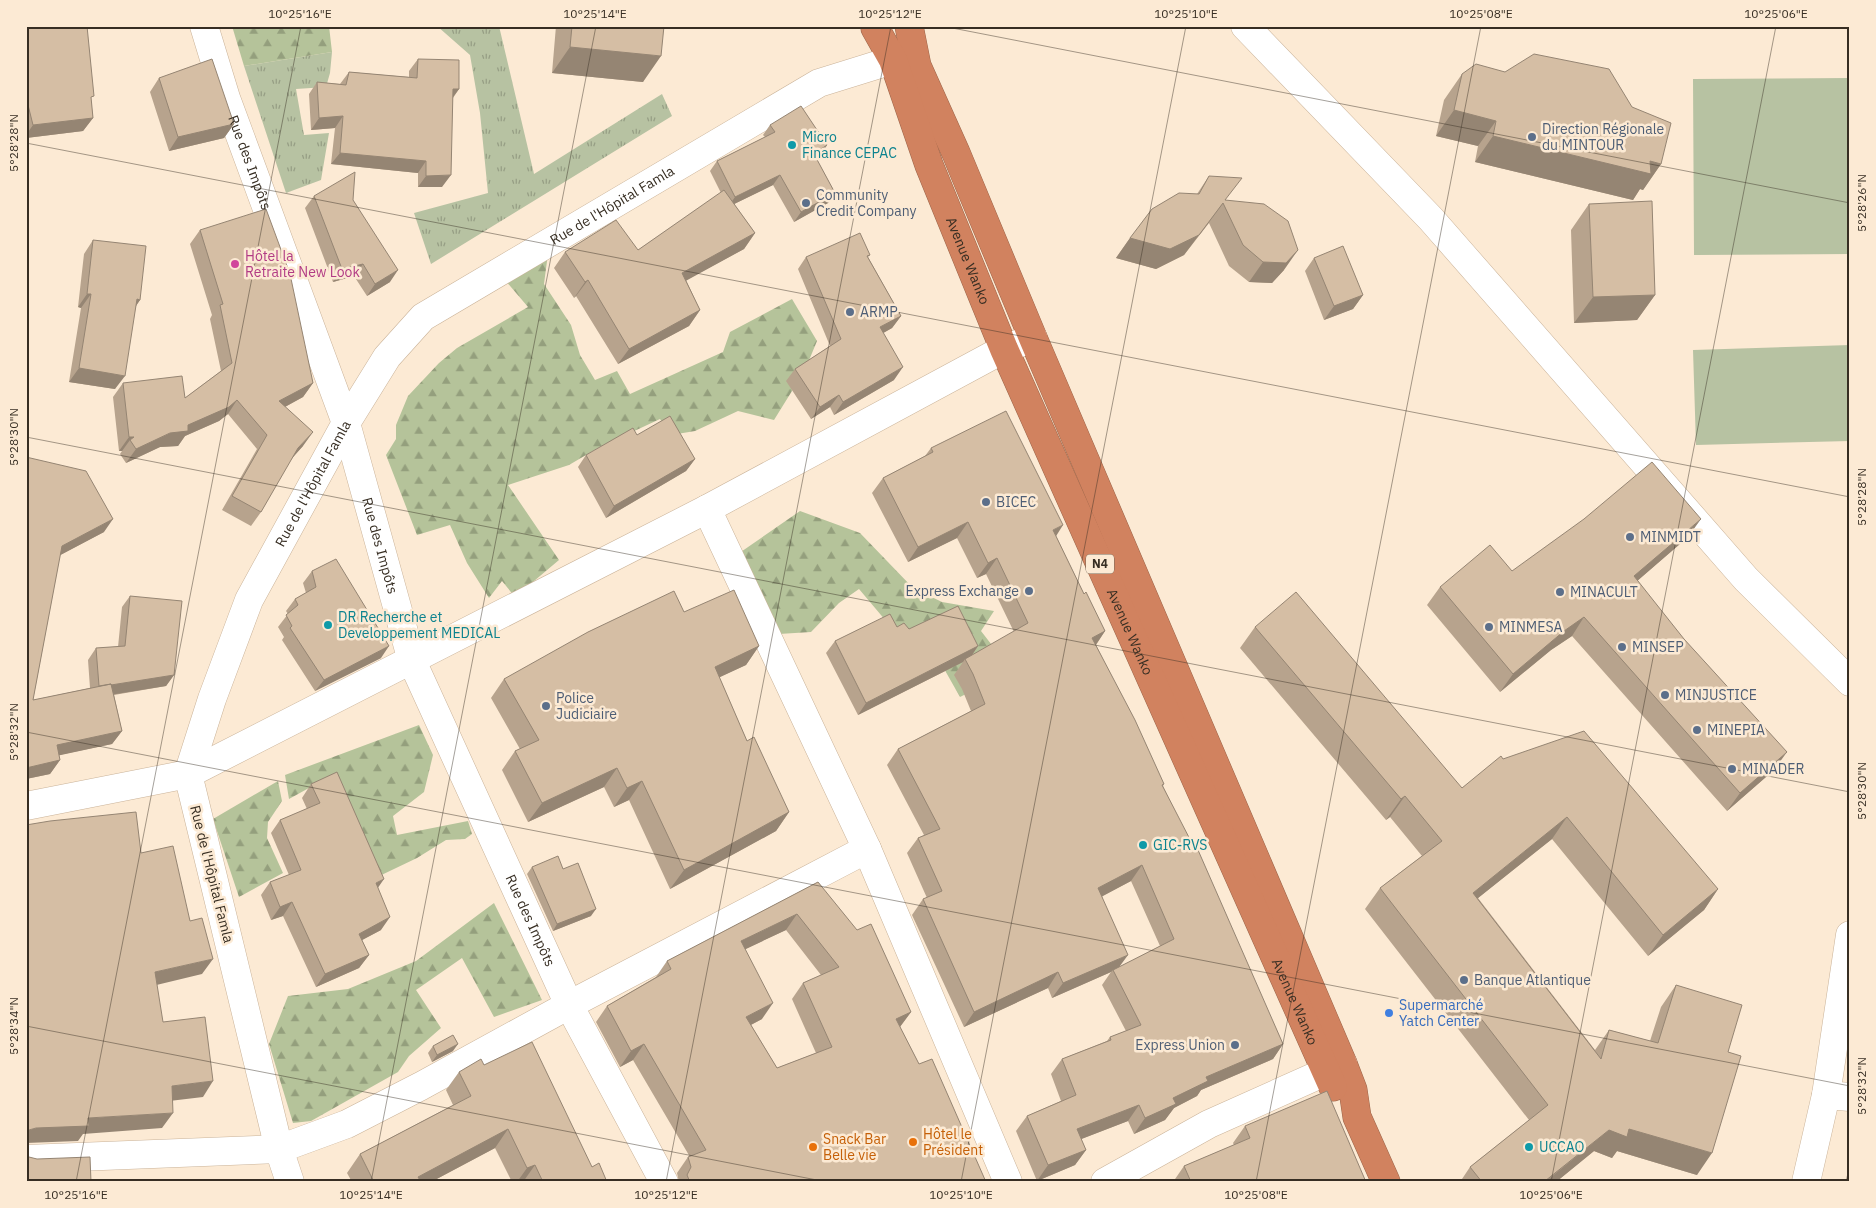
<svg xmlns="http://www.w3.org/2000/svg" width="1876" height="1208" viewBox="0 0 1876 1208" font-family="'IBM Plex Sans',sans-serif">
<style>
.grass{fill:url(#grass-tufts)}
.forest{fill:url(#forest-firs)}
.pitch{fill:#b7c2a2}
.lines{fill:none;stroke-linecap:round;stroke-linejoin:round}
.minor-casing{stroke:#cab399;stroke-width:29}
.highway-casing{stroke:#9b654a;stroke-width:29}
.minor{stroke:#fff;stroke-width:28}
.highway{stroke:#d1825f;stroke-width:28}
.wall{fill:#b7a38d;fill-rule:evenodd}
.shaded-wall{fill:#958573}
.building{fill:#d5bea4;stroke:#958573;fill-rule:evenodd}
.ticks{fill:none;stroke:#372e23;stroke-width:1;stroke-opacity:0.45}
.service-dot{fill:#5c6f8a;stroke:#fcead4;stroke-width:2}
.culture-dot{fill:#0f9aa8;stroke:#fcead4;stroke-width:2}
.hotel-dot{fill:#d1479c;stroke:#fcead4;stroke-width:2}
.shop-dot{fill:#3f7fe0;stroke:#fcead4;stroke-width:2}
.food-dot{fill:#e8710a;stroke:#fcead4;stroke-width:2}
.labels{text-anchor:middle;stroke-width:5;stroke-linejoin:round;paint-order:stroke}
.shield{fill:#fcead4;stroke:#726658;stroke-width:1}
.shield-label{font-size:12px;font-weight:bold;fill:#372e23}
.service-label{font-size:14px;fill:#4e5e75;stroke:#fcead4;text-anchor:start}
.culture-label{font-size:14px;fill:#0d838f;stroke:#fcead4;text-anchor:start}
.street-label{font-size:14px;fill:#372e23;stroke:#fcead4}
.hotel-label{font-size:14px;fill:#b23c85;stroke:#fcead4;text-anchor:start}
.shop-label{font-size:14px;fill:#366cbe;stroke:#fcead4;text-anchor:start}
.food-label{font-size:14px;fill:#c56008;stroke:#fcead4;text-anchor:start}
.neatline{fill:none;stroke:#372e23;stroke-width:2}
.ticks-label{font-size:12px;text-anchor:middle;fill:#372e23}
</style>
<defs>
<pattern id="grass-tufts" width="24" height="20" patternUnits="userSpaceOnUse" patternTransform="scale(1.25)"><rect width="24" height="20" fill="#b7c2a2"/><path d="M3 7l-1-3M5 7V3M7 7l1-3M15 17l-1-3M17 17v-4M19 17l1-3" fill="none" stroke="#969e84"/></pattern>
<pattern id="forest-firs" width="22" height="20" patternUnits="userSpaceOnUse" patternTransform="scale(1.25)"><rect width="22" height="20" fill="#b5c39a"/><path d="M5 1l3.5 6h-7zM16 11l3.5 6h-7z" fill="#949f7d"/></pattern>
</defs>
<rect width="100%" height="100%" fill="#fcead4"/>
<path class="grass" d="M 437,26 L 499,26 L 534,174 L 662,94 L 672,116 L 431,264 L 414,213 L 488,193 L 480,113 L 470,55 Z
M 332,52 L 330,73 L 326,87 L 296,89 L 304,135 L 329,133 L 321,180 L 286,193 L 244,66 Z"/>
<path class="forest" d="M 232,26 L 329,26 L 332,52 L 244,66 Z
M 549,246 L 544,284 L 571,325 L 580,355 L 595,380 L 617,371 L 630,394 L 723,352 L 730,332 L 792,299 L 817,341 L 805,370 L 774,420 L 738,411 L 695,431 L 671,435 L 660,419 L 598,448 L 569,465 L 508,485 L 559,560 L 515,597 L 502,581 L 489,598 L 467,563 L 450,525 L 417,535 L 386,455 L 396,439 L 396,425 L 408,396 L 439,363 L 457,348 L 528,307 L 499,273 Z
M 800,511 L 860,533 L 913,588 L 942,602 L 994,611 L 981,631 L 1012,671 L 960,697 L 934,651 L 886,621 L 859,589 L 839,603 L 811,632 L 779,634 L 735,556 Z
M 419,725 L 433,755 L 424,792 L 393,816 L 397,835 L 468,821 L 472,834 L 465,839 L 446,840 L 417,858 L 371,880 L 327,778 L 289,799 L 285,775 Z
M 278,781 L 282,801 L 268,822 L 267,838 L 283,873 L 239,897 L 213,819 Z
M 494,903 L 542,1000 L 494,1017 L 462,958 L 416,990 L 441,1028 L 409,1056 L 398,1072 L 311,1121 L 293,1123 L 269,1044 L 288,996 L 348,989 L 416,961 Z"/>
<path class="pitch" d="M 1850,78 L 1850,254 L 1694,255 L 1693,79 Z
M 1850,345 L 1850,441 L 1696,445 L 1693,350 Z"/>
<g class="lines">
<defs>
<g id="minor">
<path id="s1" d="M 204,26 L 226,98 L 346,423 L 412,661 L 569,1005 L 664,1182"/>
<path d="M 1245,26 L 1431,219 L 1746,579 L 1850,682"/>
<path d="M 707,509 L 867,849 L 1008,1182"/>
<path d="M 26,806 L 188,774 L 707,509 L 1004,349 L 1033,338"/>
<path d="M 1826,1095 L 1850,1097"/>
<path d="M 26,1159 L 279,1149 L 347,1124 L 421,1086 L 569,1005 L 867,849"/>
<path id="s2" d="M 290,1182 L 279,1149 L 188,774 L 212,699 L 249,600 L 346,423 L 387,357 L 423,317 L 819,83 L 893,60"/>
<path d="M 1105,1182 L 1209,1124 L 1343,1064"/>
<path d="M 1806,1182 L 1826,1095 L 1850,935"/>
</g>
<g id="highway">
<path d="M 909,26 L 917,66 L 956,153 L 1033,338 L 1343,1064 L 1353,1090 L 1357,1117 L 1386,1182"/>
<path id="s3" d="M 875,28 L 893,60 L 929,165 L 1004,349 L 1333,1087"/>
</g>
</defs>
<use href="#minor" class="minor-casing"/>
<use href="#highway" class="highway-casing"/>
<use href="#minor" class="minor"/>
<use href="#highway" class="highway"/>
</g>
<path class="wall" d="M 26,26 L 91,100 L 93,118 L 83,131 L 26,138 Z
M 556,26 L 664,26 L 643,82 L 552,73 Z
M 418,59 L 459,89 L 453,98 L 442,187 L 418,187 L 418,173 L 331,164 L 335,128 L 311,130 L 309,94 L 317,82 L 340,84 L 349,72 L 409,77 L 409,71 Z
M 1505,72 L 1661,164 L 1643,190 L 1640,189 L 1633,200 L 1475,162 L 1478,146 L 1436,136 L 1444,100 L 1462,74 Z
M 159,78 L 234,124 L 224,138 L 169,151 L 150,92 Z
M 770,125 L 827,145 L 821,155 L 816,158 L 835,193 L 828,203 L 794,222 L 773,185 L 734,204 L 755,233 L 744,249 L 686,280 L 700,310 L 689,326 L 618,364 L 576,296 L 574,298 L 554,268 L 565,252 L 638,250 L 721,193 L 710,171 L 717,161 L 765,137 L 763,135 Z
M 1209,176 L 1226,200 L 1284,270 L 1272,283 L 1249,282 L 1229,266 L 1209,223 L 1184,255 L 1156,269 L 1116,258 L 1130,238 L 1197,194 Z
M 314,196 L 353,200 L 390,282 L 367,296 L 354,276 L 333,282 L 305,208 Z
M 1589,204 L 1655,295 L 1637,320 L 1574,323 L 1571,230 Z
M 200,230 L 313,383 L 303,397 L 285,407 L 303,446 L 292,457 L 261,512 L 251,526 L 222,510 L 257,449 L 228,414 L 219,421 L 185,436 L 178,446 L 160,447 L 126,463 L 120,454 L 122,451 L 119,451 L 113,397 L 123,383 L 185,398 L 221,371 L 210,319 L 212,315 L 190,244 Z
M 93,240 L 140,300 L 136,306 L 115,389 L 69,382 L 81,308 L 78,307 L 84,254 Z
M 870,255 L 868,257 L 901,316 L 892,328 L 883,333 L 894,380 L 834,415 L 830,407 L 811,419 L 786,381 L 795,369 L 830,346 L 798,269 L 806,257 Z
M 1314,258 L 1363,295 L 1353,309 L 1324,320 L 1305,271 Z
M 637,435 L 695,459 L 686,471 L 606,518 L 578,467 L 586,455 Z
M 931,448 L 1056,536 L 1084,594 L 1105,631 L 1096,645 L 1164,784 L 1163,786 L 1283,1044 L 1273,1059 L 1201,1090 L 1197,1096 L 1174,1108 L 1165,1120 L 1134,1134 L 1128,1121 L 1081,1139 L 1086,1150 L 1075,1165 L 1037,1181 L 1016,1131 L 1027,1116 L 1061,1101 L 1051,1074 L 1062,1059 L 1107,1041 L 1110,1037 L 1126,1031 L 1102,985 L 1111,972 L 1052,998 L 1048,988 L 964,1027 L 912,915 L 923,899 L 927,898 L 907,853 L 918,838 L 924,835 L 887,765 L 898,749 L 971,711 L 962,689 L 954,675 L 963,662 L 858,715 L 826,653 L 835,641 L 897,627 L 909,629 L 978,646 L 972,655 L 1014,632 L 986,574 L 977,578 L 957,538 L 908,562 L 872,493 L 883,478 L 925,456 ZM 1131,881 L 1160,946 L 1120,967 L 1102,896 Z
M 26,457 L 104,532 L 60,555 L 33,700 L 90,688 L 88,660 L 96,648 L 118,647 L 122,607 L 130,596 L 174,675 L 166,686 L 114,695 L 122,731 L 112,744 L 59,755 L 60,760 L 50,774 L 26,779 Z
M 1688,537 L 1637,581 L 1774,770 L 1727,811 L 1572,636 L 1551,650 L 1500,692 L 1427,605 L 1440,587 L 1512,571 Z
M 312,571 L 381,658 L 315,691 L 282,640 L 284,637 L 278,627 L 288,614 L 286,611 L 295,599 L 306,593 L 303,583 Z
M 684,612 L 759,646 L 746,665 L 719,677 L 747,741 L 789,812 L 776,831 L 670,889 L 629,800 L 614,807 L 604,787 L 528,822 L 502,770 L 515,751 L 520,749 L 491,698 L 504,679 Z
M 1255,627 L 1462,788 L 1503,759 L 1718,889 L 1704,910 L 1648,956 L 1552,839 L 1478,898 L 1595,1050 L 1609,1030 L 1650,1041 L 1661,1007 L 1676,985 L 1728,1052 L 1697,1175 L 1617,1151 L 1612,1158 L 1594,1151 L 1556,1182 L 1460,1182 L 1470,1167 L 1529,1120 L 1365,909 L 1380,888 L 1422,856 L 1390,817 L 1386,820 L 1240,648 Z
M 311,784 L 378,888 L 381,930 L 362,940 L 369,955 L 359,968 L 316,987 L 283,916 L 271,920 L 261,895 L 270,882 L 289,875 L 271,833 L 280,820 L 307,809 L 302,798 Z
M 532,867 L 563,869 L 591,916 L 553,931 L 527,874 Z
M 818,882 L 911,1012 L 900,1027 L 919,1064 L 986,1182 L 679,1182 L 677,1173 L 688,1157 L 690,1157 L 633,1060 L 620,1067 L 596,1022 L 607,1006 L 656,977 L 667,961 ZM 786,930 L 821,975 L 803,983 L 792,999 L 816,1053 L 777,1068 L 751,1025 L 762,1019 L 745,949 Z
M 433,1046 L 453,1051 L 432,1062 L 428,1053 Z
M 484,1065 L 607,1182 L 512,1182 L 495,1148 L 431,1182 L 352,1182 L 347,1173 L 360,1154 L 453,1105 L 446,1090 L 459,1072 Z
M 1245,1126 L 1366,1182 L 1173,1182 L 1184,1166 L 1234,1145 L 1233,1143 Z"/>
<path class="shaded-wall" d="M 570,47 L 661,56 L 643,82 L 552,73 Z
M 453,89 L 459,89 L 450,101 Z
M 1454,110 L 1496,121 L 1478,146 L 1436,136 Z
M 343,116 L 335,128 L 311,130 L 319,118 Z
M 93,118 L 83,131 L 26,138 L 26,135 L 33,125 Z
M 234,124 L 224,138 L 169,151 L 178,137 Z
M 1493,136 L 1650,161 L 1661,164 L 1643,190 L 1640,189 L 1633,200 L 1475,162 Z
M 827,145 L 821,155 L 807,164 L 814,154 Z
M 340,153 L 426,161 L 418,173 L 331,164 Z
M 451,175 L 442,187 L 418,187 L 426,176 Z
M 780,175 L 773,185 L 728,207 L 735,197 Z
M 835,193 L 828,203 L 794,222 L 801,212 Z
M 1223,203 L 1184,255 L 1156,269 L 1116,258 L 1130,238 Z
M 755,233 L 744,249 L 671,289 L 682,273 Z
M 1298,250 L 1284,270 L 1272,283 L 1249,282 L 1263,262 Z
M 363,264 L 354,276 L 333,282 L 342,269 Z
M 398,270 L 390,282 L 367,296 L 375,284 Z
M 588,280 L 576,296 L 574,298 L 585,282 Z
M 87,294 L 91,294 L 81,308 L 78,307 Z
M 1363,295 L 1353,309 L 1324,320 L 1334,306 Z
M 1655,295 L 1637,320 L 1574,323 L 1593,297 Z
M 137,299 L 140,300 L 131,313 Z
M 700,310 L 689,326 L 618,364 L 629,349 Z
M 901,316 L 892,328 L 871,340 L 880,327 Z
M 903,367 L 894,380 L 834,415 L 843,402 Z
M 79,368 L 125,376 L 115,389 L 69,382 Z
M 313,383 L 303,397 L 270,415 L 279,401 Z
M 839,395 L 830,407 L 811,419 L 820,407 Z
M 237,400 L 228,414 L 219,421 L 185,436 L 178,446 L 160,447 L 126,463 L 136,449 L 188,425 Z
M 313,432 L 303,446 L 288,463 L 298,448 Z
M 129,437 L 134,437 L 130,440 L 122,451 L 119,451 Z
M 695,459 L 686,471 L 606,518 L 614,506 Z
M 113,519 L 104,532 L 53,559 L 62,546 Z
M 1701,519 L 1688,537 L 1621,595 L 1634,576 Z
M 968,522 L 957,538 L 908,562 L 918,547 Z
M 1063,525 L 1053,541 L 1053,530 Z
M 997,558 L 986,574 L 977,578 L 988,563 Z
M 1584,617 L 1572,636 L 1551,650 L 1500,692 L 1513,674 L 1564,631 Z
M 1105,631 L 1095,646 L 1092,638 Z
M 389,646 L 381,658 L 315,691 L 324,680 Z
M 759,646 L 746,665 L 701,686 L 715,667 Z
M 978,646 L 970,658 L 965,659 L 963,662 L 858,715 L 866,703 Z
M 174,675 L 166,686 L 91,698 L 99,687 Z
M 122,731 L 112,744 L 47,758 L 57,745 Z
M 1787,752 L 1774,770 L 1727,811 L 1740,793 Z
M 60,760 L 50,774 L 26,779 L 26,768 Z
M 617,768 L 604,787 L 528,822 L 542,803 Z
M 642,781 L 629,800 L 614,807 L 627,788 Z
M 1405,796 L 1390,817 L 1386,820 L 1401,799 Z
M 789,812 L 776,831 L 670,889 L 684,870 Z
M 1567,817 L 1552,839 L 1458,914 L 1473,893 Z
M 1142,865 L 1131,881 L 1088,904 L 1098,888 Z
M 384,879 L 375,892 L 376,883 Z
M 1718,889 L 1704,910 L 1648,956 L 1663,935 Z
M 292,902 L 283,916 L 271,920 L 280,907 Z
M 596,909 L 591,916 L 553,931 L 557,924 Z
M 797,914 L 786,930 L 729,957 L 741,941 Z
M 390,917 L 381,930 L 349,947 L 359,934 Z
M 369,955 L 359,968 L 316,987 L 325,974 Z
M 1128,955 L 1117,970 L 1113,970 L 1111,972 L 1052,998 L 1063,983 Z
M 213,959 L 202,974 L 144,988 L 155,972 Z
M 1058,972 L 1048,988 L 964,1027 L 974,1012 Z
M 773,1003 L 762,1019 L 735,1033 L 746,1017 Z
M 911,1012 L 899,1028 L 896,1019 Z
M 458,1044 L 453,1051 L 432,1062 L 437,1055 Z
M 644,1044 L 633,1060 L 620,1067 L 631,1051 Z
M 1283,1044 L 1273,1059 L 1201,1090 L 1197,1096 L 1174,1108 L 1165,1120 L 1134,1134 L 1145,1118 L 1173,1098 L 1206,1077 Z
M 213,1081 L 203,1097 L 161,1102 L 172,1086 Z
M 1139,1105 L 1128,1121 L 1066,1145 L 1077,1129 Z
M 173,1113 L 162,1128 L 83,1134 L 78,1141 L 26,1143 L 26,1133 L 29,1130 L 36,1128 L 88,1118 Z
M 508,1129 L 495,1148 L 431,1182 L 415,1182 L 418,1177 Z
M 1629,1129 L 1712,1153 L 1697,1175 L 1617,1151 L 1612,1158 L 1594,1151 L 1556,1182 L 1545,1182 L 1609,1130 Z
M 1086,1150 L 1075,1165 L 1037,1181 L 1048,1165 Z
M 535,1165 L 523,1182 L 517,1182 L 527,1168 Z"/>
<path class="building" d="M 26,26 L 87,26 L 94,96 L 91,97 L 93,118 L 33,125 L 26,97 Z
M 572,26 L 664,26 L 661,56 L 570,47 Z
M 1534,54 L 1609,69 L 1632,107 L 1671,123 L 1661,164 L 1650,161 L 1651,174 L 1493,136 L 1496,121 L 1454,110 L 1462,74 L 1476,64 L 1505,72 Z
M 212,59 L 234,124 L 178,137 L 159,78 Z
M 418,59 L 459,60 L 459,89 L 453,89 L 451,175 L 426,176 L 426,161 L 340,153 L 343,116 L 319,118 L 317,82 L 346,85 L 349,72 L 417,78 Z
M 801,106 L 827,145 L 814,154 L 835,193 L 801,212 L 780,175 L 735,197 L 717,161 L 775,132 L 770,125 Z
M 355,172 L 353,200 L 398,270 L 375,284 L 363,264 L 342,269 L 314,196 Z
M 1209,176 L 1242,178 L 1225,200 L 1264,204 L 1288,221 L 1298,250 L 1286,263 L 1263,262 L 1243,245 L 1223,203 L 1199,235 L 1170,249 L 1130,238 L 1152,209 L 1179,193 L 1199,194 Z
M 724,190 L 755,233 L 682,273 L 700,310 L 629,349 L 588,280 L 585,282 L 565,252 L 616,220 L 638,250 Z
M 1652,201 L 1655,295 L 1593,297 L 1589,204 Z
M 266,209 L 290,274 L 313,383 L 279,401 L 313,432 L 298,448 L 261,512 L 232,496 L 267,435 L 237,400 L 229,407 L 188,425 L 188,431 L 170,433 L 136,449 L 130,440 L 134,437 L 129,437 L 123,383 L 182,376 L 185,398 L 232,363 L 220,305 L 223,304 L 200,230 Z
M 860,233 L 870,255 L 867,256 L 901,316 L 880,327 L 903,367 L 843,402 L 839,395 L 820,407 L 795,369 L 841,339 L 806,257 Z
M 93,240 L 146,246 L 140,300 L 137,299 L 125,376 L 79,368 L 91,294 L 87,294 Z
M 1343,246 L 1363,295 L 1334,306 L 1314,258 Z
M 1006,411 L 1063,525 L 1053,530 L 1084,594 L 1086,592 L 1105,631 L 1092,638 L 1135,720 L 1164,784 L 1162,785 L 1196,851 L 1198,850 L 1283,1044 L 1206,1077 L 1208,1081 L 1173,1098 L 1176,1104 L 1145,1118 L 1139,1105 L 1077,1129 L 1086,1150 L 1048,1165 L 1027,1116 L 1076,1095 L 1062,1059 L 1111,1040 L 1110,1037 L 1141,1025 L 1113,970 L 1174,939 L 1142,865 L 1098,888 L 1128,955 L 1063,983 L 1058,972 L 974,1012 L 923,899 L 942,891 L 918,838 L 940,829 L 898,749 L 985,704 L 973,674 L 965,659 L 1028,623 L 997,558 L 988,563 L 968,522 L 918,547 L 883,478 L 933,452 L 931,448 Z
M 670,416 L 695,459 L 614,506 L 586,455 L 633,428 L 637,435 Z
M 26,457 L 86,471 L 113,519 L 62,546 L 33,700 L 111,684 L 122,731 L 57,745 L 60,760 L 26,768 Z
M 1652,462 L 1701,519 L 1634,576 L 1684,639 L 1787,752 L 1740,793 L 1584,617 L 1564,631 L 1513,674 L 1440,587 L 1490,545 L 1512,571 L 1584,519 Z
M 336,559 L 389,646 L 324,680 L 290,628 L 292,626 L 286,615 L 298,605 L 295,599 L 316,587 L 312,571 Z
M 734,590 L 759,646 L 715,667 L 747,741 L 754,737 L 789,812 L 684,870 L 642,781 L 627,788 L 617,768 L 542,803 L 515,751 L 539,740 L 504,679 L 588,632 L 674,591 L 684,612 Z
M 1296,592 L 1462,788 L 1501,756 L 1503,759 L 1584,731 L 1718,889 L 1663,935 L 1567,817 L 1473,893 L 1601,1059 L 1609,1030 L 1658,1043 L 1676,985 L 1742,1005 L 1728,1052 L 1741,1056 L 1712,1153 L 1629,1129 L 1627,1137 L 1609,1130 L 1545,1181 L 1546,1182 L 1482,1182 L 1470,1167 L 1548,1105 L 1380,888 L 1442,841 L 1405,796 L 1401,799 L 1255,627 Z
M 130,596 L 182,601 L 174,675 L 111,685 L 111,684 L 99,686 L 96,648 L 125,646 Z
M 958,606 L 978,646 L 866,703 L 835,641 L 890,614 L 897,627 L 904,623 L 909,629 Z
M 337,772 L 384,879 L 376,883 L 390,917 L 359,934 L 369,955 L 325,974 L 292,902 L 280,907 L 270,882 L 301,870 L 280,820 L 320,803 L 311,784 Z
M 136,812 L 141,853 L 173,846 L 190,921 L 202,918 L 213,959 L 155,972 L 163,1022 L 205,1017 L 213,1081 L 172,1086 L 173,1113 L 88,1118 L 89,1126 L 36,1128 L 29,1130 L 26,1133 L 26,825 L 50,821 Z
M 558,856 L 563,869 L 578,863 L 596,909 L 557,924 L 532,867 Z
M 818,882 L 857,930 L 871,924 L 911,1012 L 896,1019 L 919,1064 L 932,1059 L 986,1182 L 690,1182 L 687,1175 L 691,1167 L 688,1157 L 706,1150 L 644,1044 L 631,1051 L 607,1006 L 671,969 L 667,961 ZM 797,914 L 839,967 L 803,983 L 832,1047 L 777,1068 L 746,1017 L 773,1003 L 741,941 Z
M 453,1035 L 458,1044 L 437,1055 L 433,1046 Z
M 532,1042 L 592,1167 L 599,1163 L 607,1182 L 543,1182 L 535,1165 L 527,1168 L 508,1129 L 418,1177 L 421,1182 L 374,1182 L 360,1154 L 471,1096 L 459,1072 L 481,1059 L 484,1065 Z
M 1327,1091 L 1366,1182 L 1191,1182 L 1184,1166 L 1250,1138 L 1245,1126 Z
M 26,1154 L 29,1157 L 37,1159 L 90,1157 L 91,1182 L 26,1182 Z"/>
<path class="ticks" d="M 942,26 L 1850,203M 26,143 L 1850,497M 26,437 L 1850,792M 26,732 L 1850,1086M 26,1026 L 827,1182M 76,1182 L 301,26M 371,1182 L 596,26M 666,1182 L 891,26M 961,1182 L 1186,26M 1256,1182 L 1481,26M 1551,1182 L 1776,26M 1846,1182 L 1850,1164"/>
<g class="service-dot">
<circle cx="1532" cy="137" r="5"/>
<circle cx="806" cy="203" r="5"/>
<circle cx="850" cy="312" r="5"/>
<circle cx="986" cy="502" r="5"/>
<circle cx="1630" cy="537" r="5"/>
<circle cx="1029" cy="591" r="5"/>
<circle cx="1560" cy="592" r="5"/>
<circle cx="1489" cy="627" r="5"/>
<circle cx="1622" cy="647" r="5"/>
<circle cx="1665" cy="695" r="5"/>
<circle cx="546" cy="706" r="5"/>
<circle cx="1697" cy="730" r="5"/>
<circle cx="1732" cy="769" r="5"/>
<circle cx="1464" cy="980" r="5"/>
<circle cx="1235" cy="1045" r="5"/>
</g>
<g class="culture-dot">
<circle cx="792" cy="145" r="5"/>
<circle cx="328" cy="625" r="5"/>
<circle cx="1143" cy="845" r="5"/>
<circle cx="1529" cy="1147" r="5"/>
</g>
<circle class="hotel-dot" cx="235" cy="264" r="5"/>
<circle class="shop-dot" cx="1389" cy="1013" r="5"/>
<g class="food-dot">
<circle cx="913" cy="1142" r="5"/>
<circle cx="813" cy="1147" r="5"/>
</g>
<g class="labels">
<rect class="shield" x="1086" y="554.5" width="28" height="19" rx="4"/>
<g class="shield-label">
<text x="1100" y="568">N4</text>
</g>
<g class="service-label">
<text x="1542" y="134">Direction Régionale<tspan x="1542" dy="16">du MINTOUR</tspan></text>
<text x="816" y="200">Community<tspan x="816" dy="16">Credit Company</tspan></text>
<text x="860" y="317">ARMP</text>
<text x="996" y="507">BICEC</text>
<text x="1640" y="542">MINMIDT</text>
<text x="1019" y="596" text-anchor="end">Express Exchange</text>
<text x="1570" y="597">MINACULT</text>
<text x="1499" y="632">MINMESA</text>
<text x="1632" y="652">MINSEP</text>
<text x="1675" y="700">MINJUSTICE</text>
<text x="556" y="703">Police<tspan x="556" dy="16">Judiciaire</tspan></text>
<text x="1707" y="735">MINEPIA</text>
<text x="1742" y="774">MINADER</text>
<text x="1474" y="985">Banque Atlantique</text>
<text x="1225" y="1050" text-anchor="end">Express Union</text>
</g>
<g class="culture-label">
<text x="802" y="142">Micro<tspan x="802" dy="16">Finance CEPAC</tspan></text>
<text x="338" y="622">DR Recherche et<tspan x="338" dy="16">Developpement MEDICAL</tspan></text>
<text x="1153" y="850">GIC-RVS</text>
<text x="1539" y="1152">UCCAO</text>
</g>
<g class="street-label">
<text dy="5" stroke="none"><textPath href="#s1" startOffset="144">Rue des Impôts</textPath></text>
<text dy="5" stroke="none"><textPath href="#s2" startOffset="1158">Rue de l'Hôpital Famla</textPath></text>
<text dy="5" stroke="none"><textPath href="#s3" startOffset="251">Avenue Wanko</textPath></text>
<text dy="5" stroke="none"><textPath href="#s2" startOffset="738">Rue de l'Hôpital Famla</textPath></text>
<text dy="5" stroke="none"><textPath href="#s1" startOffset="549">Rue des Impôts</textPath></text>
<text dy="5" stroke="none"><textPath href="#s3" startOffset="656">Avenue Wanko</textPath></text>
<text transform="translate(212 874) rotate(76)" y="5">Rue de l'Hôpital Famla</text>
<text dy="5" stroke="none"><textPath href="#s1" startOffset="954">Rue des Impôts</textPath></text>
<text dy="5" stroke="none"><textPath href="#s3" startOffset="1061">Avenue Wanko</textPath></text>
</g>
<g class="hotel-label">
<text x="245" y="261">Hôtel la<tspan x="245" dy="16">Retraite New Look</tspan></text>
</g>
<g class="shop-label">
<text x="1399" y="1010">Supermarché<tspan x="1399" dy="16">Yatch Center</tspan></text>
</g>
<g class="food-label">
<text x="923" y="1139">Hôtel le<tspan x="923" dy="16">Président</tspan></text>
<text x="823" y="1144">Snack Bar<tspan x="823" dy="16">Belle vie</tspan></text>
</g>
</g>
<rect width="1876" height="1208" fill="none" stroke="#fcead4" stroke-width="55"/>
<rect x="28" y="28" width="1820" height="1152" class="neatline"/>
<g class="ticks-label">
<text x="300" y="18">10°25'16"E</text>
<text x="595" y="18">10°25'14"E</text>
<text x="890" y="18">10°25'12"E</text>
<text x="1186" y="18">10°25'10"E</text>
<text x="1481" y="18">10°25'08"E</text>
<text x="1776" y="18">10°25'06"E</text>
<text transform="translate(14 143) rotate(-90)" y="4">5°28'28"N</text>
<text transform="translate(1862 203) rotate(-90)" y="4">5°28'26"N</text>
<text transform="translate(14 437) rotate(-90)" y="4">5°28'30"N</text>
<text transform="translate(1862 497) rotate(-90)" y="4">5°28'28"N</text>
<text transform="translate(14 732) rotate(-90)" y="4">5°28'32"N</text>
<text transform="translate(1862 791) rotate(-90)" y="4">5°28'30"N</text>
<text transform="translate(14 1026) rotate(-90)" y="4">5°28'34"N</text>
<text transform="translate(1862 1086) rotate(-90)" y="4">5°28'32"N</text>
<text x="76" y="1199">10°25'16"E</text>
<text x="371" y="1199">10°25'14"E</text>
<text x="666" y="1199">10°25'12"E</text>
<text x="961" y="1199">10°25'10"E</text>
<text x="1256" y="1199">10°25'08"E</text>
<text x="1551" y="1199">10°25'06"E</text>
</g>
</svg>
